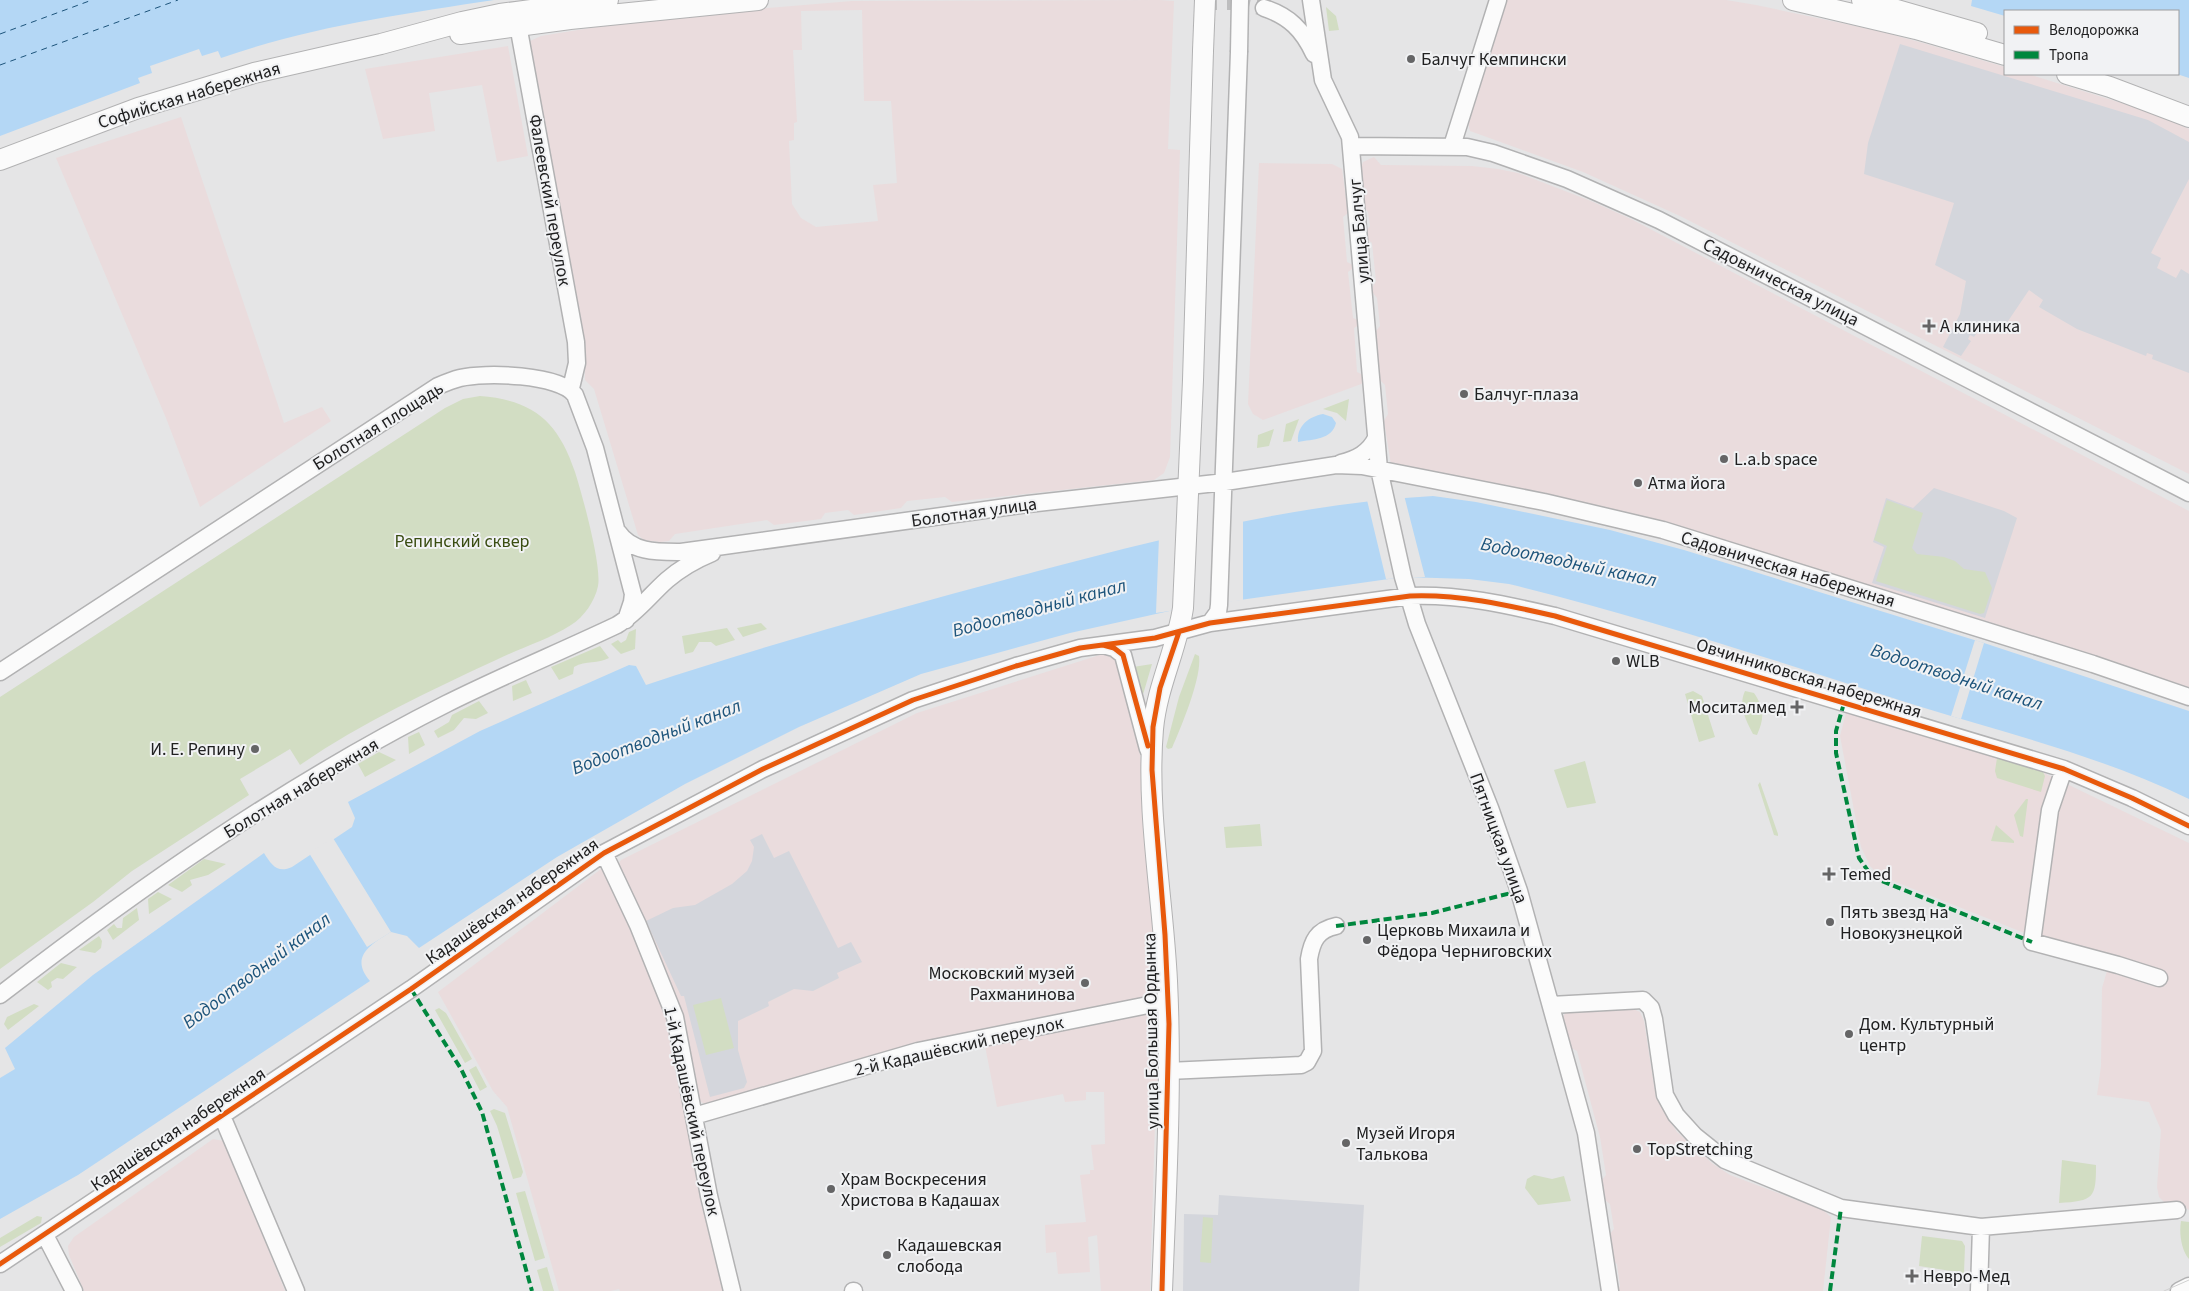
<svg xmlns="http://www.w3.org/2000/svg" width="2189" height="1291" viewBox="0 0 2189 1291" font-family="'Source Sans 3',sans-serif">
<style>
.commercial{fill:#eadcdd;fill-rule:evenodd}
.built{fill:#d4d6dc}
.green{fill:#d2ddc3}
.water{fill:#b4d7f5}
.pier{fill:#e5e5e6}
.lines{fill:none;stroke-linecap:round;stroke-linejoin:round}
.ferry{stroke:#1d547b;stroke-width:1;stroke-dasharray:6 5;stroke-linecap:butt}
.minor-tunnel{stroke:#bebebf;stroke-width:16;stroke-dasharray:16 8;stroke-linecap:butt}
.major-tunnel{stroke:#bebebf;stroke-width:20;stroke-dasharray:20 10;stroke-linecap:butt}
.minor-casing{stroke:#b2b2b3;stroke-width:19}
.major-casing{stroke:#b2b2b3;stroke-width:22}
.minor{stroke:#fbfbfb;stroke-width:16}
.major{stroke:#fbfbfb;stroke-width:20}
.tram{stroke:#d1d1d1;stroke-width:1}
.minor-bridge-casing{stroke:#b2b2b3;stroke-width:19;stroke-linecap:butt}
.major-bridge-casing{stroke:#b2b2b3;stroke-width:22;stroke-linecap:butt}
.minor-bridge{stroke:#fbfbfb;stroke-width:16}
.major-bridge{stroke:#fbfbfb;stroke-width:20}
.quiet{stroke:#00873e;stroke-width:4;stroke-dasharray:8 4;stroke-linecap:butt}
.cycleway-casing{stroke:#f1f2f4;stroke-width:8}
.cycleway{stroke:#e8590c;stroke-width:5}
.poi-dot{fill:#656566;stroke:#f1f2f4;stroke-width:2}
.labels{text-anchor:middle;stroke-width:4;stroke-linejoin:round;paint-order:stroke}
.poi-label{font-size:18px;fill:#202021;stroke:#f1f2f4;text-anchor:start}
.street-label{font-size:18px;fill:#202021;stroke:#f1f2f4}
.park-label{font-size:18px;fill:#3a4d12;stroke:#f1f2f4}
.water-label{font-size:19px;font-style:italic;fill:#1d547b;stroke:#f1f2f4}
</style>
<rect width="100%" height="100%" fill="#e5e5e6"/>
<path class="commercial" d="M 1159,0 L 1174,1 L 1168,149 L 1180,150 L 1170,457 L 1164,473 L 1154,480 L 952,502 L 945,497 L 907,501 L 901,508 L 854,515 L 848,510 L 825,513 L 821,519 L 774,525 L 767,520 L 675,534 L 669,541 L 660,542 L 644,540 L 638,535 L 594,389 L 585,380 L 584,343 L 528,46 L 530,41 L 541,36 L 658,17 L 852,1 ZM 862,10 L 864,101 L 891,101 L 897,183 L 873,185 L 878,221 L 816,227 L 801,218 L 792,204 L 789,141 L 794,140 L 794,123 L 797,122 L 793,50 L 802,50 L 801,11 Z
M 1505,0 L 1726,0 L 1756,5 L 1879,31 L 1923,43 L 2005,67 L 2005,74 L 2028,74 L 2157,114 L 2189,129 L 2189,474 L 1680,216 L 1583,172 L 1470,131 L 1468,122 Z
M 508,46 L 528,156 L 497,162 L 482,85 L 429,93 L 435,131 L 383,139 L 365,69 Z
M 181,117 L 284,423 L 322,407 L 331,421 L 200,507 L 166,418 L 56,158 Z
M 1374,157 L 1381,165 L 1472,166 L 1498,169 L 1518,173 L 1591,201 L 1631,219 L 2189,511 L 2189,688 L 1665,522 L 1550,495 L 1391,465 L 1384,421 L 1388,414 L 1385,385 L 1380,380 L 1376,331 L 1380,326 L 1377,298 L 1373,293 L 1372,288 L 1376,281 L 1372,243 L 1367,239 L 1366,231 L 1370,226 L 1368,212 L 1364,207 L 1360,171 L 1363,162 Z
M 1259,163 L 1332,164 L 1342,169 L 1348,213 L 1343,217 L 1347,262 L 1353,265 L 1353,268 L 1348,272 L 1353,318 L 1358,320 L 1359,325 L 1354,328 L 1357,372 L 1363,375 L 1364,383 L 1263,420 L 1253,414 L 1248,404 Z
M 1106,653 L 1116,655 L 1133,711 L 1141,761 L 1146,812 L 1158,995 L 707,1105 L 699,1101 L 618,865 L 621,860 L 917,713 Z
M 1847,709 L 2040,771 L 2189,843 L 2189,1210 L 2185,1207 L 2167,1205 L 2159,1197 L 2157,1187 L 2161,1130 L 2149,1102 L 2097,1095 L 2101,1066 L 2102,988 L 2107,971 L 2156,987 L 2161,973 L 2022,932 L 1888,879 L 1876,872 L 1870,866 L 1861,847 L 1840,736 Z
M 601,869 L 609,881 L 667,1016 L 728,1291 L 620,1291 L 619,1289 L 610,1291 L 559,1291 L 507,1107 L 493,1091 L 438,992 Z
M 1631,1008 L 1640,1012 L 1644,1021 L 1656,1098 L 1677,1132 L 1713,1164 L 1730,1175 L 1823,1210 L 1831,1217 L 1823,1291 L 1617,1291 L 1620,1286 L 1617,1264 L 1613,1261 L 1609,1235 L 1614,1229 L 1610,1204 L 1605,1200 L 1604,1194 L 1602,1180 L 1606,1175 L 1600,1137 L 1577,1051 L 1571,1048 L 1562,1018 L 1566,1012 Z
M 1154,1014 L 1158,1015 L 1160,1070 L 1156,1087 L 1150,1291 L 1101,1291 L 1097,1235 L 1088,1237 L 1090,1272 L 1058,1274 L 1056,1252 L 1046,1253 L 1045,1225 L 1086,1222 L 1080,1175 L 1090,1174 L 1090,1170 L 1094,1170 L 1091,1145 L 1105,1144 L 1104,1092 L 1086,1092 L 1086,1100 L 1065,1102 L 1063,1094 L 997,1107 L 984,1041 L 1108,1017 Z
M 213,1139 L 224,1141 L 226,1144 L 285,1291 L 84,1291 L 69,1255 L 68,1246 L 74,1237 Z"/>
<path class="built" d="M 1900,44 L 2148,120 L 2189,142 L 2189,179 L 2151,253 L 2161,258 L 2157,268 L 2176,278 L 2181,269 L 2189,274 L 2189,373 L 2152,359 L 2153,355 L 2147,353 L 2146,356 L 2077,329 L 2039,307 L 2043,300 L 2029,290 L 2000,333 L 1990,326 L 1985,333 L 1979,330 L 1974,337 L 1970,335 L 1968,339 L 1971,341 L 1961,356 L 1943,347 L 1960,314 L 1966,281 L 1935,265 L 1954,203 L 1864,174 L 1868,143 Z
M 1934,488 L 2004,511 L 2017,518 L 1985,618 L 1872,583 L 1884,547 L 1873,542 L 1886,498 L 1913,508 Z
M 762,834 L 774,858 L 789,851 L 838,948 L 851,942 L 862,962 L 837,973 L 839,978 L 813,991 L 794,989 L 768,1002 L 769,1006 L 738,1021 L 738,1050 L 747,1082 L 744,1088 L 710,1097 L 684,996 L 681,996 L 646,921 L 673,908 L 695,905 L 732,884 L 747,871 L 752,861 L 754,847 L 750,840 Z
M 1219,1195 L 1364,1205 L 1359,1291 L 1183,1291 L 1184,1214 L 1218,1215 Z"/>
<path class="green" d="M 1326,7 L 1336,16 L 1339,30 L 1329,31 Z
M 480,396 C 533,400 558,421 575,472 C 582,494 602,566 598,586 C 595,601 584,617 571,625 C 548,640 520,648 496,660 C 429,691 361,723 300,765 L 290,749 L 240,779 L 249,795 L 132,871 L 93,902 L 0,969 L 0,697 L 445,408 L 463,399 Z
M 1349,399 L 1346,421 L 1337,413 L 1323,409 Z
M 1299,419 L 1291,441 L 1283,442 L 1286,424 Z
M 1274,429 L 1269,446 L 1257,448 L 1258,435 Z
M 1887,500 L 1923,513 L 1912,548 L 1917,554 L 1944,557 L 1955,561 L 1964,569 L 1985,572 L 1992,588 L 1984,613 L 1980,614 L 1876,581 L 1887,546 L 1874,540 Z
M 761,623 L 767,629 L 743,637 L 737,628 Z
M 727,628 L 735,640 L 716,646 L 711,642 L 699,642 L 693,652 L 685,654 L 682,636 Z
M 636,629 L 635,649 L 621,654 L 611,644 L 618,640 L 621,643 L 626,640 L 629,632 Z
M 600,646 L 609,658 C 598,664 586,660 574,667 L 573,674 L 559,680 L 551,667 Z
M 1195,654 L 1199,656 C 1202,678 1181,727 1172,748 L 1168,749 L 1166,747 L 1179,697 Z
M 1152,664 L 1142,698 L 1133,667 Z
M 526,680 L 532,693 L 513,701 L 512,686 Z
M 1693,691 L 1702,696 L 1715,737 L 1699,742 L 1685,694 Z
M 1745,691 L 1754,693 C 1765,709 1764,719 1757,735 L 1753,734 C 1746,721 1738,705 1745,691 Z
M 479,701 L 488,713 L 476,719 L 464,718 L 454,730 L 438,738 L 434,731 L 449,722 L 452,715 Z
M 419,732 L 425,745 L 409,754 L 408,737 Z
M 379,752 L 396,760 L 365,777 L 358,764 Z
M 1997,758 L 2043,772 L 2045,776 L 2041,792 L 1997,778 L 1995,771 Z
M 1585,761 L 1596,803 L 1567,808 L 1554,770 Z
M 1760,782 L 1778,834 L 1778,836 L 1774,835 L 1758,785 Z
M 2026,799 L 2028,799 L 2023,837 L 2020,836 L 2014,815 Z
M 1260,824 L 1262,846 L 1226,848 L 1224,827 Z
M 1996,825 L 2014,841 L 2014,843 L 1991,841 Z
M 204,859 L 226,864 L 208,875 L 190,880 L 192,885 L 182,892 L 168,885 Z
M 158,892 L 172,899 L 149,914 L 148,899 Z
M 137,908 L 139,920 L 113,940 L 107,930 L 114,924 L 117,928 L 122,928 L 123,918 Z
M 99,936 L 102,941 L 101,948 L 95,953 L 79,950 Z
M 61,963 L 77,967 L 63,979 L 57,978 L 51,982 L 52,987 L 48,990 L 37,982 Z
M 721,998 L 734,1048 L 706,1055 L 693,1005 Z
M 34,1004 L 39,1006 L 8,1030 L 4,1024 L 7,1017 Z
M 439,1008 L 446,1013 L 472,1059 L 465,1063 L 435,1010 Z
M 476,1066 L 487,1087 L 480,1091 L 469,1070 Z
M 494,1109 L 505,1113 L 523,1172 L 521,1177 L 513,1179 L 497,1126 L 490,1111 Z
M 2062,1160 L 2096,1165 C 2096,1198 2094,1201 2059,1203 Z
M 1534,1175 L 1552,1179 L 1564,1176 L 1571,1201 L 1538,1205 L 1525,1188 L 1527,1179 Z
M 525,1191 L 545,1258 L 535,1261 L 516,1193 Z
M 37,1216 L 42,1217 L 41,1223 L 0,1247 L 0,1238 Z
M 1203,1217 L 1213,1218 L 1211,1263 L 1200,1262 Z
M 2181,1221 L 2189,1222 L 2189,1259 C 2181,1250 2179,1232 2181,1221 Z
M 1922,1236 L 1962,1241 L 1965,1246 L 1964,1273 L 1919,1266 Z
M 547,1267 L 554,1291 L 543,1291 L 537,1270 Z"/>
<path class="water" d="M 0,0 L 494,0 C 402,14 309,27 221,58 L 218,51 L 202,56 L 199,49 L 150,66 L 152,73 L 138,78 L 140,83 L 0,136 Z
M 1972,0 L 2189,0 L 2189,78 L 2177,74 L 2178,11 L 2005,11 L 2005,16 L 1971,6 Z
M 1323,414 L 1332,417 L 1336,423 C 1332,440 1313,439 1298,442 C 1297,426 1308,417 1323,414 Z
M 1433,496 L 1476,502 L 1610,530 L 1684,550 L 1984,643 L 2189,711 L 2189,799 C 2103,757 2009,734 1918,706 C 1782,663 1647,618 1509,584 L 1469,579 L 1403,577 L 1183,608 L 1070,633 L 921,674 L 799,727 L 685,784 L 557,857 L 419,948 L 407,936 L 391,932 C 371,944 349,957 370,981 L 78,1175 L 0,1219 L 0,1078 L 15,1069 L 5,1048 L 93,975 L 264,853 C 271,864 277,874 292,867 L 352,827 L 355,818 L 348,802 L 480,731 L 629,665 L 636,666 L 646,685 C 776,642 906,606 1038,571 C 1167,537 1300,503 1433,496 Z"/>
<path class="pier" d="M 1404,495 L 1425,577 L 1386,579 L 1367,500 Z
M 1243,519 L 1243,600 L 1156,613 L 1159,537 Z
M 1975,640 L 1984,643 L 1961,719 L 1951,716 Z
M 333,838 L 391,932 L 367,947 L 309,853 Z"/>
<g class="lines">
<path class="ferry" d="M 0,34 L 92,0
M 0,65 L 178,0"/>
<path class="minor-tunnel" d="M 1234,1 L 1264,8"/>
<path class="major-tunnel" d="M 1197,0 L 1261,0"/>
<defs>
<path id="minor" d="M 1311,0 L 1323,80 L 1350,137 L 1379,469 L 1403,577 L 1417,624 L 1490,808 L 1519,891 L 1586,1133 L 1610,1291
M 1264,8 C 1289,16 1303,30 1314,54
M 516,14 L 576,342 L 577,363 L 571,388
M 1351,146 L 1467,147 L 1493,153 L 1567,179 L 1659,220 L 2189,493
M 1452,146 L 1498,0
M 1341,463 C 1356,459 1369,453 1376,438
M 618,532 C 632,553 658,552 681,552 L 1028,504 L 1225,482 L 1336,465 L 1362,466 L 1544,502 L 1663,530 L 2093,664 L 2189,697
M 1210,623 L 1218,612 L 1219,605 L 1239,52
M 1103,645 L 1114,648 L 1123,655 L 1148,749
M 0,672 L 438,386 C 445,383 452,380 460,378 C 484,372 560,374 575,395 L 595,448 L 633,594 L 632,602 L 626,620
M 2064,769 L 2050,810 L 2032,942 L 2118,965 L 2159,978
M 604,853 L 638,925 L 675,1017 L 709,1196 L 732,1291
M 0,995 C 140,887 287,784 446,704 C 502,676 560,652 617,625 C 637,613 650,595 667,580 C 681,568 695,560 712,553
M 1551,1005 L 1643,1000 L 1651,1008 L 1654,1019 L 1665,1095 L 1676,1115 L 1695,1136 L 1725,1160 L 1841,1208 L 1981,1227 L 2177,1210
M 1168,1071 L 1301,1065 L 1307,1062 L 1313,1051 L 1309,959 C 1312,941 1317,930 1336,926
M 222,1116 L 296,1291
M 694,1116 L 918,1051 L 1168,1001
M 45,1235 L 74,1291
M 0,1264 L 411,989 L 604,853 L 763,769 L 913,700 L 1016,666 L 1080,648 L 1155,638 L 1210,623 L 1410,596 C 1460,594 1507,605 1555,616 L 2064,769 L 2132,798 L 2189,826
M 853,1291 L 854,1291
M 1979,1291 L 1981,1227
M 2179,1291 L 2189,1286"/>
<path id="major" d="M 1793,0 L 1916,29 L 2005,55
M 1862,0 L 1977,33
M 460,34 L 570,19 L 758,0
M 2067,74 L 2110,87 L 2189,117
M 0,160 L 138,108 L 254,73 L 381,44 L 462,22 L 500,14 L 608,0
M 1162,1291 C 1166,1188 1172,1084 1167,981 C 1163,898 1146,811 1153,729 C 1157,686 1177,649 1183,608 L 1193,380 L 1203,51"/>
</defs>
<use href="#minor" class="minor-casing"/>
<use href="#major" class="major-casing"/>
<use href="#minor" class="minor"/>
<use href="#major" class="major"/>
<path class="tram" d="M 2164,1291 L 2189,1280"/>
<defs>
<path id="minor-bridge" d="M 1239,52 L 1240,0"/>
<path id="major-bridge" d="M 1203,51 L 1205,0"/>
</defs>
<use href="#minor-bridge" class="minor-bridge-casing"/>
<use href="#major-bridge" class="major-bridge-casing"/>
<use href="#minor-bridge" class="minor-bridge"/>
<use href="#major-bridge" class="major-bridge"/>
<path class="quiet" d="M 1844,703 L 1836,731 L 1836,753 L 1859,858 L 1868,871 L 1877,879 L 2032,942
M 1336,926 L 1432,913 L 1519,891
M 411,989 L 461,1069 L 482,1112 L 532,1291
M 1830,1291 L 1841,1208"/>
<defs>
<path id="cycleway" d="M 1103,645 L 1114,648 L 1123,655 L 1148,746
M 0,1264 L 411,989 L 604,853 L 763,769 L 913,700 L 1016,666 L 1080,648 L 1155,638 L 1210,623 L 1410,596 C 1460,594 1507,605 1555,616 L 2064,769 L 2132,798 L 2189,826
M 1162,1291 L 1169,1024 L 1165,935 L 1152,770 L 1153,727 L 1160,688 L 1179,632"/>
</defs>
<use href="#cycleway" class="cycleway-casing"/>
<use href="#cycleway" class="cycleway"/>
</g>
<g class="poi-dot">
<circle cx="1411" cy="59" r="5"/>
<path d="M1926.5 318.5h5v5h5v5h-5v5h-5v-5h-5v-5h5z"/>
<circle cx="1464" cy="394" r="5"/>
<circle cx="1724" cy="459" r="5"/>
<circle cx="1638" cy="483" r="5"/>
<circle cx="1616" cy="661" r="5"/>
<path d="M1794.5 699.5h5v5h5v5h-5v5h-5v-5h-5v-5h5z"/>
<circle cx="255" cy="749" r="5"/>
<path d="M1826.5 866.5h5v5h5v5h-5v5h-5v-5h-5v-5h5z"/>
<circle cx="1830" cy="922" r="5"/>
<circle cx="1367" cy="940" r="5"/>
<circle cx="1085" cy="983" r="5"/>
<circle cx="1849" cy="1034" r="5"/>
<circle cx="1346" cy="1143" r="5"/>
<circle cx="1637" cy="1149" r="5"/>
<circle cx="831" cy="1189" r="5"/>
<circle cx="887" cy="1255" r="5"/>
<path d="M1909.5 1268.5h5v5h5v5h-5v5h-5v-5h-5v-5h5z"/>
</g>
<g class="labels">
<g class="poi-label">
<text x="1421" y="65">Балчуг Кемпински</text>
<text x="1940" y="332">А клиника</text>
<text x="1474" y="400">Балчуг-плаза</text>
<text x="1734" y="465">L.a.b space</text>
<text x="1648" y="489">Атма йога</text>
<text x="1626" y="667">WLB</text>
<text x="1786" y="713" text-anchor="end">Моситалмед</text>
<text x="245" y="755" text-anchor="end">И. Е. Репину</text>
<text x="1840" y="880">Temed</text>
<text x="1840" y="918">Пять звезд на<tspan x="1840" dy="21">Новокузнецкой</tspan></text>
<text x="1377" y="936">Церковь Михаила и<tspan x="1377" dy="21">Фёдора Черниговских</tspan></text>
<text x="1075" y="979" text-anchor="end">Московский музей<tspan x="1075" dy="21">Рахманинова</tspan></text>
<text x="1859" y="1030">Дом. Культурный<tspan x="1859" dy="21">центр</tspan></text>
<text x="1356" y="1139">Музей Игоря<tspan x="1356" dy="21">Талькова</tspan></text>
<text x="1647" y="1155">TopStretching</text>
<text x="841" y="1185">Храм Воскресения<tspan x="841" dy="21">Христова в Кадашах</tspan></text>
<text x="897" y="1251">Кадашевская<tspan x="897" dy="21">слобода</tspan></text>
<text x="1923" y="1282">Невро-Мед</text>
</g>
<g class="street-label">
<text transform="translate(189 95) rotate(-17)" y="6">Софийская набережная</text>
<text transform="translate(550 200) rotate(80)" y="6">Фалеевский переулок</text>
<text transform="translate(1359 231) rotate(-95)" y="6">улица Балчуг</text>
<text transform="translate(1781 282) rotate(27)" y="6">Садовническая улица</text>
<text transform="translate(378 426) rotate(-32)" y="6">Болотная площадь</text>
<text transform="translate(974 512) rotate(-8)" y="6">Болотная улица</text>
<text transform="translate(1788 569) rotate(17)" y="6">Садовническая набережная</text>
<text transform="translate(1809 678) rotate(17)" y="6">Овчинниковская набережная</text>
<text transform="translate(301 788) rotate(-31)" y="6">Болотная набережная</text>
<text transform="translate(1499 838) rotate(70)" y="6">Пятницкая улица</text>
<text transform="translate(512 901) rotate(-35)" y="6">Кадашёвская набережная</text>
<text transform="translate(1151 1031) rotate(-91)" y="6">улица Большая Ордынка</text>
<text transform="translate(959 1046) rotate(-13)" y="6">2-й Кадашёвский переулок</text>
<text transform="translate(692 1111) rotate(78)" y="6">1-й Кадашёвский переулок</text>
<text transform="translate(178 1129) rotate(-34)" y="6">Кадашёвская набережная</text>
</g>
<g class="park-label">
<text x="462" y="547">Репинский сквер</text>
</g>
<g class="water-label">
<text transform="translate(1569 561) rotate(12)" y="7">Водоотводный канал</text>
<text transform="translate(1039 607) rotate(-15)" y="7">Водоотводный канал</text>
<text transform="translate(1957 676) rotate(18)" y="7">Водоотводный канал</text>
<text transform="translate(656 736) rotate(-21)" y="7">Водоотводный канал</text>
<text transform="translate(256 970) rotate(-37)" y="7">Водоотводный канал</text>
</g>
</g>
<rect x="2004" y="10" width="175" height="65" fill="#f1f2f4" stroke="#9d9ea0"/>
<rect x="2014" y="26" width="25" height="8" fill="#e8590c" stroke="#9d9ea0"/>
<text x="2049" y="35" font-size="15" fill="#202021">Велодорожка</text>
<rect x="2014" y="51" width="25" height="8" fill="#00873e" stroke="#9d9ea0"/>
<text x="2049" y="60" font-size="15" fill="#202021">Тропа</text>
</svg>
